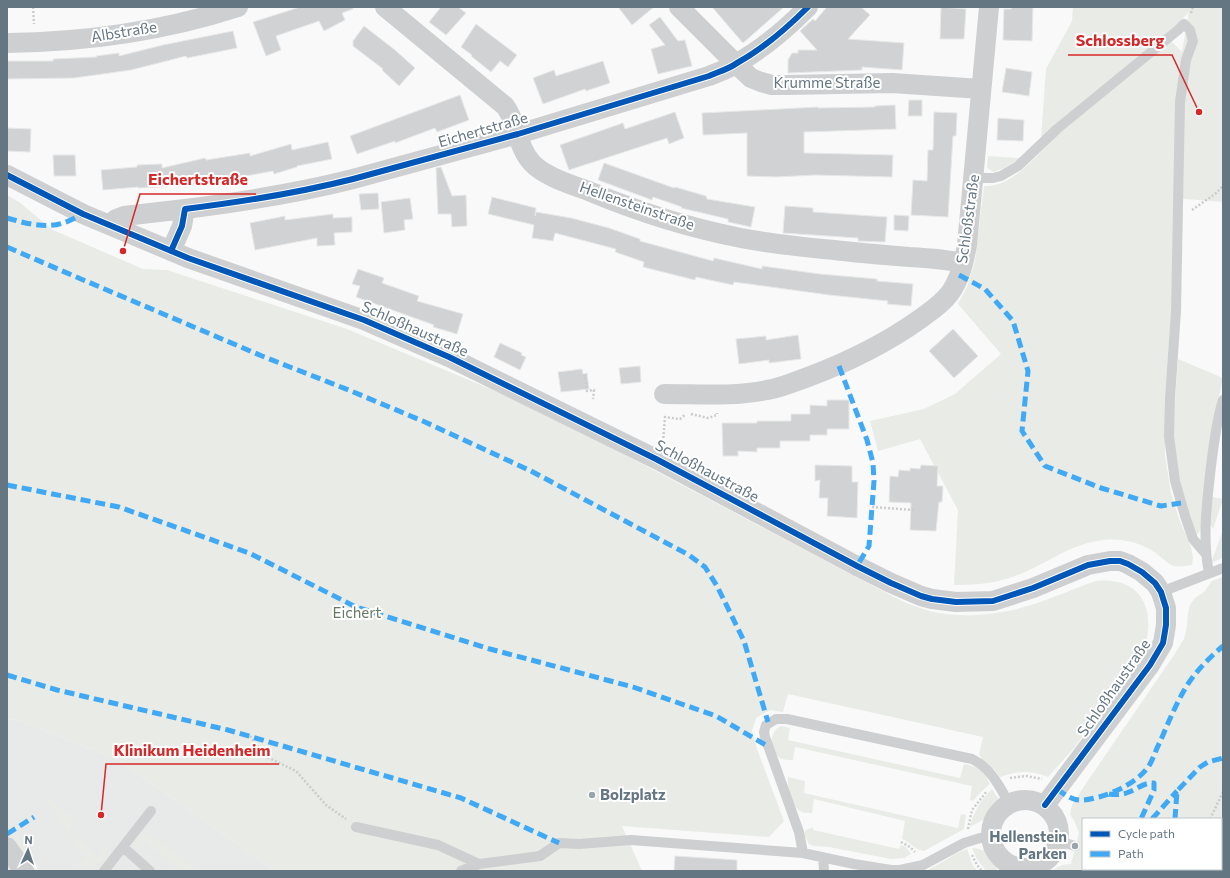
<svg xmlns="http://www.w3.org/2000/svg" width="1230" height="878" viewBox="0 0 1230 878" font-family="Commissioner,sans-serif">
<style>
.built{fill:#e8e9e9}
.green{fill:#e8ebe6;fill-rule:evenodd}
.building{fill:#d0d2d3;stroke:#e8e8e8}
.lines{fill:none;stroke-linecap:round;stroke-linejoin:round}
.path{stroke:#cbcccd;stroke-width:2.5;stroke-dasharray:2 2;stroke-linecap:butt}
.service{stroke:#cecfd0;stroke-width:10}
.minor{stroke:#cecfd0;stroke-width:20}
.quiet{stroke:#3fa9f5;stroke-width:5;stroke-dasharray:10 5;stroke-linecap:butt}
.cycleway-casing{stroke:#fff;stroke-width:8}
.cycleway{stroke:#0057b8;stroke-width:6}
.poi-dot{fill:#99a4ac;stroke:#fff;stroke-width:1.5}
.labels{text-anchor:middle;stroke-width:4;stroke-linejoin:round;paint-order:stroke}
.street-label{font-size:15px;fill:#657683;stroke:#fff}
.park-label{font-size:15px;fill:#687a64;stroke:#fff}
.poi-label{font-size:15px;font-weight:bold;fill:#657683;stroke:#fff;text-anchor:start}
.leader{fill:none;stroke:#d62828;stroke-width:1.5}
.callout-dot{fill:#d62828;stroke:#fff;stroke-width:1.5}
.callout-label{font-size:16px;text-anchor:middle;font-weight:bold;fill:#d62828;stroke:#fff;stroke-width:4;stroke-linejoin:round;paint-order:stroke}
</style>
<rect width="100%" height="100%" fill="#f9f9f9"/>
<path class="built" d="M 16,719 L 117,759 L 275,871 L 7,871 L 7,720 Z"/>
<path class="green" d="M 1073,7 L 1223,7 L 1223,202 L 1174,198 L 1171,313 L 1165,400 L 1165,456 L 1171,493 L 1179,519 L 1191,547 L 1193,558 L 1192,565 C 1186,566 1179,567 1174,566 C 1168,564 1161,557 1156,553 C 1141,543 1123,538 1104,540 C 1069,543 1042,568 1009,578 C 991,584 973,585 954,585 L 958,510 L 920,439 L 878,451 L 870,421 L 924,409 L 955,394 L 1001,354 L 958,304 L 967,287 L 975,261 L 984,186 C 1010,187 1029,163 1046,147 L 1041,139 L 1046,69 L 1072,21 ZM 1189,12 L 1182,52 L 1166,36 Z
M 988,156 L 1020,158 L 1004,168 L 994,172 L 987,168 Z
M 7,195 L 19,202 L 53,230 L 143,269 L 167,270 L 347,329 L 538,409 L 892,596 C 900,600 908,604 917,607 C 952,620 993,616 1028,606 C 1051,599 1073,589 1096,581 C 1152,575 1159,627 1136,666 L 1074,748 L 1048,777 C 1031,770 1017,771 1000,777 L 995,770 L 982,759 L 979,754 L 983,737 L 788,694 L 783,712 L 770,710 L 756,718 L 752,731 L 757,749 L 784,821 L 769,837 L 622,826 L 642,871 L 275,871 L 117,759 L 16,719 L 7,720 Z
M 1178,359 L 1223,378 L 1216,410 L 1201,528 L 1199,533 L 1195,535 L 1177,471 L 1173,432 Z
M 1212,497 L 1223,499 L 1213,529 L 1210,524 Z
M 1223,530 L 1223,558 L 1211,563 L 1222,533 Z
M 1223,577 L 1223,854 L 1221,859 L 1221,819 L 1083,819 L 1083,869 L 1217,869 L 1216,871 L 1051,871 L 1062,865 L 1071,864 L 1079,833 L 1074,820 L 1072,818 L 1070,814 L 1072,805 L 1087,782 L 1174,655 L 1184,639 L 1187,626 L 1188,613 L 1190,605 L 1195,598 L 1204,592 L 1212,581 Z
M 781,726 L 790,728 L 788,740 L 960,778 L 964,764 C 979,767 983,770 990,784 L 981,792 L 973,801 L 970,800 L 972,786 L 795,747 L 793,760 C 789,760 784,760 780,758 C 769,753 768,731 781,726 Z
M 788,777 L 805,781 L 804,793 L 958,828 L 961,814 L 966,815 L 964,829 L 924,851 C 915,850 910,842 902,839 L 905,821 L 814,799 L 812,813 C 809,813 805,813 802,812 C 791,807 787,788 788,777 Z
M 992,789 L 999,800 L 998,803 L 988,817 L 970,827 C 974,811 980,801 992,789 Z
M 47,797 L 76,820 L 68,830 L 98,857 L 107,846 L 108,852 C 101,862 88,878 75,865 L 85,858 L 45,798 Z
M 813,827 L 813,830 L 899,849 L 901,845 L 906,847 L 911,854 L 904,858 L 891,859 L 829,847 L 814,846 L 809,844 L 804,834 L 806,830 Z
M 15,831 L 42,871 L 35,871 L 22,853 L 7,836 Z
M 144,831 L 200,871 L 180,871 L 144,840 L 135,849 L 132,847 Z
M 972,848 C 986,849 997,856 997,871 L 986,871 L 977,859 Z
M 967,849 L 973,866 L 978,871 L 925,871 C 940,865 952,854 967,849 Z"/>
<path class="building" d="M 300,7 L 353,7 L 353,9 L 342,13 L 345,20 L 324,31 L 319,21 L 276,36 L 281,50 L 266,56 L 253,22 Z
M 441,7 L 458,7 L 466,13 L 446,35 L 429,22 Z
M 618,7 L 654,7 L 632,25 Z
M 712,7 L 784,7 L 743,43 Z
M 827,7 L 861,7 L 870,15 L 848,39 L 904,43 L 902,70 L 862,67 L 862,70 L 788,73 L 788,60 L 792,53 L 798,53 L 798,50 L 817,50 L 800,31 L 813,19 L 815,21 Z
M 941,7 L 966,9 L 964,39 L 940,39 Z
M 1012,7 L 1033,7 L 1032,41 L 1003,40 L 1004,9 L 1011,9 Z
M 660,17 L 678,41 L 685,40 L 692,66 L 658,74 L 651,49 L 665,45 L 649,25 Z
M 476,24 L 517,55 L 508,67 L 500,61 L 491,72 L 471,56 L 472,55 L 461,47 Z
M 364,26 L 395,50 L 415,68 L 399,86 L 382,70 L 383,69 L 353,46 L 353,41 Z
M 233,31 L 237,48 L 187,58 L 186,56 L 131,70 L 74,78 L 7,79 L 7,61 L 53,61 L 53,59 L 97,57 L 96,56 L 119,53 L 119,56 L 163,45 Z
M 603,61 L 610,83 L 586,91 L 585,89 L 543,104 L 533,78 L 554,70 L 556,76 Z
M 1006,68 L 1032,72 L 1029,96 L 1002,92 Z
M 460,95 L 469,120 L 437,132 L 435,128 L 395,143 L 395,141 L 357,154 L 350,136 Z
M 909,100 L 922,100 L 922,116 L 908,116 Z
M 895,105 L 896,129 L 804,132 L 804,153 L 893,155 L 892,177 L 815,175 L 776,177 L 747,176 L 747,133 L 703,135 L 702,113 L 818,107 L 818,108 L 875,107 L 875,106 Z
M 675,112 L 684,138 L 669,144 L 667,138 L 569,170 L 560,145 L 623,123 L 625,129 Z
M 934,112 L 957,113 L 956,136 L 953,136 L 948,217 L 911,215 L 913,180 L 927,181 L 928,150 L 933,150 Z
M 998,118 L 1024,120 L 1023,141 L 997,140 Z
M 7,128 L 31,129 L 30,152 L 7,151 Z
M 328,142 L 332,159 L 297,166 L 297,167 L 274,174 L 273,171 L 230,179 L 229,177 L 184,187 L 184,186 L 138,188 L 138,187 L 103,190 L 101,170 L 137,167 L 137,165 L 162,164 L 162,168 L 205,158 L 206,160 L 250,153 L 250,156 L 291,144 L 292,150 Z
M 53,155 L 75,155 L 76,176 L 54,176 Z
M 604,163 L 674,188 L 675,187 L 706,196 L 707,199 L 755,207 L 751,227 L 728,222 L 728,219 L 681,208 L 682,207 L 653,197 L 652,200 L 598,180 Z
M 441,167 L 452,196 L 466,195 L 467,226 L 452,227 L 451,214 L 438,214 L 436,168 Z
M 378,193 L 379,209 L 361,210 L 359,194 Z
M 492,197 L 536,208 L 535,216 L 536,212 L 571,218 L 609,228 L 640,239 L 640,241 L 713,261 L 714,258 L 762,269 L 762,266 L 820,274 L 877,279 L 877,281 L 913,284 L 911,306 L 887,304 L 888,301 L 829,295 L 734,282 L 733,285 L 696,277 L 695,280 L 643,267 L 644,262 L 615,252 L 616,249 L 555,233 L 553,241 L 532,238 L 534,225 L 488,214 Z
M 410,198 L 413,219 L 404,220 L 405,230 L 384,233 L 381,202 Z
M 785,206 L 813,208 L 813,212 L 887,217 L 885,242 L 858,241 L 858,238 L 783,233 Z
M 333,214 L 333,218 L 352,217 L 352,232 L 334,233 L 335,245 L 317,246 L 317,238 L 255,250 L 250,223 L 285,216 L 285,220 Z
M 894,215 L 909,216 L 908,231 L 894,230 Z
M 358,269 L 384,278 L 382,283 L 419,296 L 417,301 L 463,314 L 457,334 L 433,327 L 434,325 L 356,297 L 360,286 L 352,284 Z
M 953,329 L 978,356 L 954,378 L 929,351 Z
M 798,335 L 801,359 L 769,363 L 769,360 L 739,364 L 736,339 L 766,336 L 766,340 Z
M 500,343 L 522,353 L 521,355 L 526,357 L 520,370 L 494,357 Z
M 640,366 L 641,382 L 621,384 L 619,368 Z
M 582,369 L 583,374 L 587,373 L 589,389 L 561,392 L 558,372 Z
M 827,400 L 849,400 L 849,429 L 827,429 L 827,435 L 810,435 L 810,441 L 780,441 L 780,448 L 757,448 L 757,452 L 738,451 L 738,456 L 723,456 L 722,423 L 757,423 L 757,421 L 791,421 L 791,414 L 810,414 L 810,405 L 827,406 Z
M 815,465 L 852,466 L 852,482 L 858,482 L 857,518 L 827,516 L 828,498 L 819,498 L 820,480 L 815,481 Z
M 921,465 L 938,466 L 937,486 L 943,486 L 942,502 L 939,502 L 936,531 L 910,530 L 911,503 L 889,502 L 890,476 L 898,477 L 899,470 L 910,471 L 910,468 L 920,469 Z
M 675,856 L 737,860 L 737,871 L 674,871 Z"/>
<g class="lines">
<path class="path" d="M 33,7 L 34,24
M 1191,13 L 1193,7
M 1192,210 L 1215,194 L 1223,186
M 583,376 L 585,376 L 587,391 L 594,390 L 593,399
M 691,414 L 708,418 L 717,415 L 717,413
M 663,442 L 665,417 L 680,419 L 686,414
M 872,507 L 914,510
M 250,736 L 265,756 L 296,771 L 326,805 L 346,819
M 1010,778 L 1026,776 L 1042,779
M 1210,819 L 1223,792
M 968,829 L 972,810 L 987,791
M 901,842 L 910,847 L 915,852
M 972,855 L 977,865 L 982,871
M 1184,871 L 1185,869"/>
<path class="service" d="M 974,178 L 993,178 L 1001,176 L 1018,166 L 1057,129 L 1178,30 L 1184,24 L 1190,30 L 1193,41 L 1186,60 L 1180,102 L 1176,311 L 1170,398 L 1169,436 L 1175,481 L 1185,516 L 1193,539 L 1205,553
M 1209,573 C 1202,538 1207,502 1211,466 C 1214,444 1216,422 1223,400
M 1161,592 L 1223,568
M 356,827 L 438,845 L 479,864
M 1059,841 L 1075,846
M 123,847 L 150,871
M 803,853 L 799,832 L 765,737 L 764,732 L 766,725 L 776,719 L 787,719 L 972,759 C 991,768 999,786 1009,803
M 823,857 L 824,871
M 104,871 L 151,811
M 461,871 L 479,864 L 540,856 L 559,843 L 579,844 L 631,840 L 803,853 L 854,864 L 891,870 L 900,870 L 923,865 L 964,843 L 980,838 L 991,837"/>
<path class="minor" d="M 385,7 L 505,106 C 518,123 517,147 532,163 C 545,177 573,185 591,192 C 639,212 690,228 741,238 C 772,244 803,247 834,250 C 859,253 884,255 909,257 C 927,258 945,259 963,263
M 679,7 L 736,64 L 751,78 L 761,82 L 772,85 L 785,85 L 892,83 L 981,89
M 7,43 C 85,42 164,31 238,7
M 7,175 L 83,214 L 188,258 L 364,320 L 449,357 L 656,459 L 857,566 L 891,583 L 921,596 L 932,599 L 956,602 L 993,601 L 1033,588 L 1088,565 L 1110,561 L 1120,561 L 1128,564 L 1142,572 L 1155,583 L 1161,592 L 1166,608 L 1166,625 L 1163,643 L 1150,665 L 1045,805
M 110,225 L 116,219 L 124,216 L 185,209
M 171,251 L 182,226 L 185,209 C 241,202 298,193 353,179 L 518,134 L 709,76 C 718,72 729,69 737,63 C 763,49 787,28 808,7
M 664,394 C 698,394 733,397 767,390 C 781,388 794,382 808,377 C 848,362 885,344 920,319 C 931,311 942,304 950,293 C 960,280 964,261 967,245 L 989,7
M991 834a34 34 0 1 1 68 0a34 34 0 1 1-68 0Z
M 7,847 L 24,871"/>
<path class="quiet" d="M 7,218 C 24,223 46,229 63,223 C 70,221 77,217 83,214
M 7,247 L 74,276 L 262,356 L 351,391 L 425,422 L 531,471 L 689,555 L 705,567 L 717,586 L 744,641 L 768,722
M 959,275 L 985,289 L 1013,321 L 1028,371 L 1022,431 L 1045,466 L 1101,488 L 1161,506 L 1181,503
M 839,366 L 867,440 L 873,463 L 874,481 L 869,546 L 857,566
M 7,485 L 119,507 L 249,553 L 356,607 L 490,649 L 633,687 L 716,716 L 769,747
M 7,675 L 57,690 L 228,730 L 461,798 L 559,843
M 1057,789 C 1074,802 1079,802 1099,797 C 1117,792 1141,780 1150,764 C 1154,757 1156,749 1160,742 C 1168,723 1176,704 1186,687 C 1196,671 1209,658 1223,646
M 1109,794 C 1116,795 1122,795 1129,792 C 1137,789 1145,782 1154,783 L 1154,790 L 1141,819
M 1152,819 L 1177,791
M 1175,819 L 1177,791 L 1200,767 L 1208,762 L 1223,758
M 7,834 L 34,817"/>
<defs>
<path id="cycleway" d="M 7,175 L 83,214 L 188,258 L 364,320 L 449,357 L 656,459 L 857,566 L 891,583 L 921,596 L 932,599 L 956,602 L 993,601 L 1033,588 L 1088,565 L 1110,561 L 1120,561 L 1128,564 L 1142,572 L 1155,583 L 1161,592 L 1166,608 L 1166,625 L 1163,643 L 1150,665 L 1045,805
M 171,251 L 182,226 L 185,209 C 241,202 298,193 353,179 L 518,134 L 709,76 C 718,72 729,69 737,63 C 763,49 787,28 808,7"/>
</defs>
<use href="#cycleway" class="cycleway-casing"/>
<use href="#cycleway" class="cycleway"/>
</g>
<g class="poi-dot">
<circle cx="592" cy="795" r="4"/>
<circle cx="1075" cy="846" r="4"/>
</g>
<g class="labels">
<g class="street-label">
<text transform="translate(124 32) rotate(-9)" y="5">Albstraße</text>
<text x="827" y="88">Krumme Straße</text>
<text transform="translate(483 130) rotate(-16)" y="5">Eichertstraße</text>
<text transform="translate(637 206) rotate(19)" y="5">Hellensteinstraße</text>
<text transform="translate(968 219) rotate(-82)" y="5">Schloßstraße</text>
<text transform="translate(415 329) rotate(24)" y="5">Schloßhaustraße</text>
<text transform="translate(707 471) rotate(28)" y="5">Schloßhaustraße</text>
<text transform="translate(1114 688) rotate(-55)" y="5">Schloßhaustraße</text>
</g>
<g class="park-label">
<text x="357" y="618">Eichert</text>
</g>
<g class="poi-label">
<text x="600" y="800">Bolzplatz</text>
<text x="1067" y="842" text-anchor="end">Hellenstein<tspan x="1067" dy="17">Parken</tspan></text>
</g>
</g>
<path class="leader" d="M1199 112L1172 55H1068M123 251L140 194H256M101 815L106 764H279"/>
<g class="callout-dot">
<circle cx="1199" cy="112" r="4"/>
<circle cx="123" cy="251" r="4"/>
<circle cx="101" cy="815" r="4"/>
</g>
<g class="callout-label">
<text x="1120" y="46">Schlossberg</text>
<text x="198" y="185">Eichertstraße</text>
<text x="192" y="756">Klinikum Heidenheim</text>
</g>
<rect width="1230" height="878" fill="none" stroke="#657683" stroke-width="16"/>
<rect x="1082" y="818" width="140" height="52" fill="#ffffff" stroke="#c1c8cd"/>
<rect x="1090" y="831" width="20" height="6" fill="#0057b8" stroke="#c1c8cd"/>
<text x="1118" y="838" font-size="12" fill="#657683">Cycle path</text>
<rect x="1090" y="851" width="20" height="6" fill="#3fa9f5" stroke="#c1c8cd"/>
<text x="1118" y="858" font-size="12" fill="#657683">Path</text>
<g transform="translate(28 850) rotate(3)" stroke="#ffffff" stroke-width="3" paint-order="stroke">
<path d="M0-3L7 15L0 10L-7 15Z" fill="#657683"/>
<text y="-6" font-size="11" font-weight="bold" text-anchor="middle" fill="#657683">N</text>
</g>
</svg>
